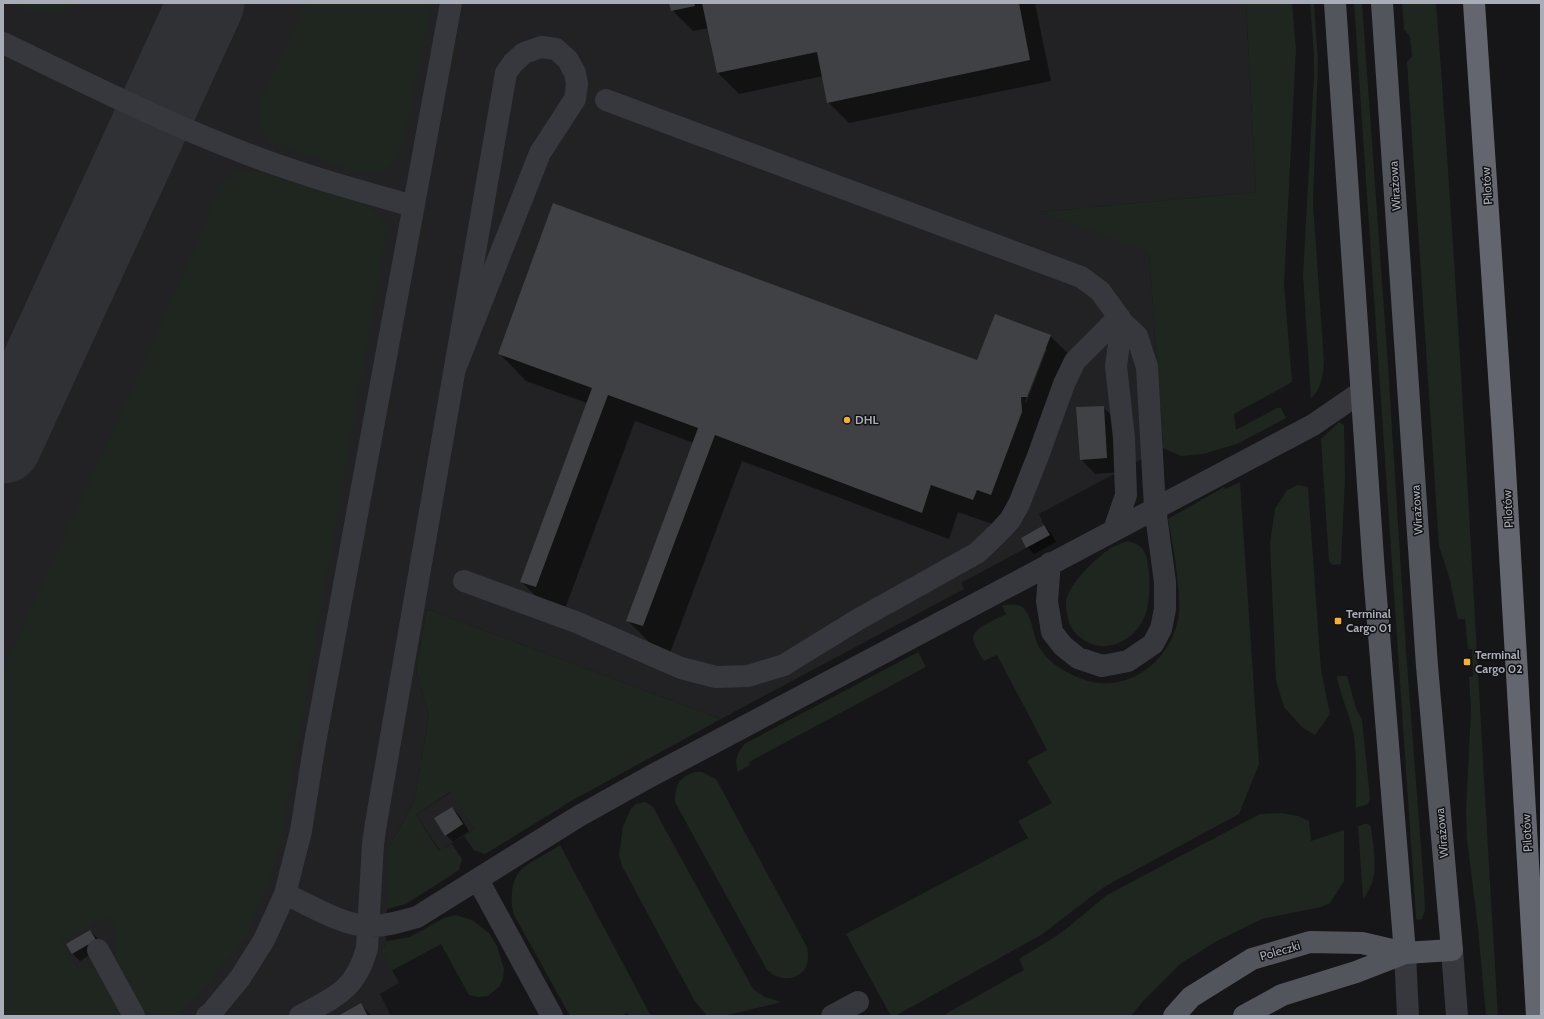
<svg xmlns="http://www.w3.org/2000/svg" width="1544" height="1019" viewBox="0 0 1544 1019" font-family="Cabin,sans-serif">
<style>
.built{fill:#222225}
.green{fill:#1e261f}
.shadow{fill:#0007;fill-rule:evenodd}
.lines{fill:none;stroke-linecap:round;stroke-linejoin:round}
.taxiway{stroke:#303135;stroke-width:77}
.building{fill:#404145}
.minor{stroke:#37383d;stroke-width:22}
.major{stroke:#53555c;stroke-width:22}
.highway{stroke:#63666e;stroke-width:22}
.poi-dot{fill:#f2b134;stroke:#111113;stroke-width:1.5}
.labels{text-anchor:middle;stroke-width:3;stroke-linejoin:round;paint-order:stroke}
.street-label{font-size:12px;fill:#a8adb8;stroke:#111113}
.poi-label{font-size:12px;font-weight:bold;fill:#a8adb8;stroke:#111113;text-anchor:start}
</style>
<rect width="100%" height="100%" fill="#161618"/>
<path class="built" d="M 3,3 L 1246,3 L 1256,192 L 1041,212 L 1149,251 L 1163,448 L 1039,514 L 1044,525 L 1021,538 L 1026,548 L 961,583 L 964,589 L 721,719 L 427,609 L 416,670 L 429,716 L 414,802 L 387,850 L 387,925 L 386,944 L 381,950 L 399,983 L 380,994 L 391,1016 L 3,1016 Z
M 451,792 L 474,829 L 440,851 L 416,815 Z"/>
<path class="green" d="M 8,3 L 77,3 C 53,18 32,14 8,3 Z
M 306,3 L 432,3 L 403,143 L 394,163 L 380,173 L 358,172 L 268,141 L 262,130 L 258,117 L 261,99 Z
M 1246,3 L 1292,3 L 1296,50 L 1284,284 L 1292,382 L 1234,414 L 1236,430 L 1277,408 L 1281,408 L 1286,418 L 1237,444 L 1203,454 L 1181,456 L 1163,448 L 1149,252 L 1040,212 L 1256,192 Z
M 1310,3 L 1314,3 L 1318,61 L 1313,203 L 1324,362 C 1323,377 1321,388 1311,399 L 1303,276 L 1314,76 L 1314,56 Z
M 1354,3 L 1362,3 L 1388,365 L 1406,650 L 1424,887 L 1425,910 L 1422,919 L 1418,920 L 1416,918 Z
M 1402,3 L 1436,3 C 1462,340 1477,678 1498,1016 L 1486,1016 L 1478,928 L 1467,839 L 1466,813 L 1471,709 L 1469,677 L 1473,676 L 1472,649 L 1468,649 L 1465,619 L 1458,619 L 1450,580 L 1439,546 L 1407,62 L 1412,56 L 1410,37 L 1404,29 Z
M 254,171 L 361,202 L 377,213 L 387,225 L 385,241 L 279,852 L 248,934 L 201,992 L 175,1016 L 143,1016 L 118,969 L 113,919 L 106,917 L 61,942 L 78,969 L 94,967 L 122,1016 L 3,1016 L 3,670 L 132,389 L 224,181 L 238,172 Z
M 1339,422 L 1344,425 L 1345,478 L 1341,564 L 1333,565 L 1329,562 L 1321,439 Z
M 1240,482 L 1259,764 L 1239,814 L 1104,887 L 1041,935 L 895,1016 L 891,1016 L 846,934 L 1028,838 L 1018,821 L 1052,803 L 1027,761 L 1047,750 L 997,655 L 984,661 C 980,655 974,645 973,638 C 973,628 997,619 1006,614 L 1002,606 C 1036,597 1028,631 1041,650 C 1050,663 1063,671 1077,677 C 1129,701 1183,653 1179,600 C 1178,572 1173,546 1168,519 L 1224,487 L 1225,489 Z
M 1298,485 L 1308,487 L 1321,670 L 1330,714 L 1315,735 L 1302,727 L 1284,707 L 1276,681 L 1270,543 L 1275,509 L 1287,490 Z
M 1128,541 C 1134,543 1139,544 1143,550 C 1152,562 1151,604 1144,618 C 1136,637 1112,652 1092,644 C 1081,640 1070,630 1068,619 C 1067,613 1065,606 1066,601 C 1070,582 1096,558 1111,548 C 1116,545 1122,543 1128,541 Z
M 427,609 L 721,719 L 573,800 L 485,854 L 474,850 L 464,836 L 474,829 L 450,792 L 416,815 L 439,851 L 452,844 L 462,859 L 459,870 L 406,904 L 387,909 L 387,850 L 414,802 L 429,716 L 416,670 Z
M 918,652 L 926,667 L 749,762 L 750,765 L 738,772 C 734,760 737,752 746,743 Z
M 1338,676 L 1347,676 L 1356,708 L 1362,720 L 1370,799 L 1368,804 L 1356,808 C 1356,785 1357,760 1354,737 C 1351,717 1341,698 1337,678 Z
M 695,772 L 702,772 L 716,779 L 807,947 C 808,954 809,961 806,967 C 798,982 778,981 767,970 L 675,802 C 675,785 679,777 695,772 Z
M 645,802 L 653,807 L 753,989 L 765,997 L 782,1002 L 724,1016 L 707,1016 L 694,1000 L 622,866 L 619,855 L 623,826 L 631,809 L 636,804 Z
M 1281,813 L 1298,816 L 1309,821 L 1311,841 L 1344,830 L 1344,881 L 1330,903 L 1321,907 L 1262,919 L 1217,941 L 1180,964 L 1144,1000 L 1131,1016 L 942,1016 L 1024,970 L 1019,959 L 1061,933 L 1107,895 L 1260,814 Z
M 1364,824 L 1368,824 L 1371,827 C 1374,854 1381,876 1363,899 L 1358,826 Z
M 560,845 L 651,1016 L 629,1016 L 627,1013 L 622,1016 L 570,1016 L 514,915 C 510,901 510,879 523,868 C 534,859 548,853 560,845 Z
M 456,915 L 472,920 L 489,933 L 497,946 L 504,969 L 503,979 L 499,987 L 488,996 L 478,997 L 469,995 L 441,944 L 391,971 L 381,950 L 386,944 L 386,941 L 410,937 L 444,918 Z"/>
<path class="shadow" d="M 670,3 L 1035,3 L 1051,81 L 849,123 L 828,102 L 823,76 L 739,94 L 718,73 L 709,28 L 693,31 L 672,10 Z
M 1050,336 L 1078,363 L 1001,527 L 958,512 L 949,539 L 742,461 L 670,653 L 655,648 L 627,620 L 694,443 L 635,421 L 563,614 L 548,609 L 521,581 L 587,403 L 526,381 L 499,353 L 977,362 ZM 1044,349 L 1047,349 L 1026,403 L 1025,402 Z
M 1103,407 L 1117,421 L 1121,472 L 1095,474 L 1081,459 Z
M 1044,526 L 1051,533 L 1056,542 L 1034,554 L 1027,547 Z
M 452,808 L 459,815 L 469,831 L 453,842 L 446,835 Z
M 90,931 L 97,938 L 103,947 L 80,961 L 73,954 L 67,944 Z
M 361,1005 L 372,1016 L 340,1016 Z"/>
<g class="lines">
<path class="taxiway" d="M 3,445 L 206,3"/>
</g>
<path class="building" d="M 669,3 L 694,3 L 695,6 L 671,11 Z
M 702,3 L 1019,3 L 1030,60 L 827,103 L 817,52 L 717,73 Z
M 553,203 L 977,360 L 995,314 L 1051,335 L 1027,397 L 1021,397 L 1022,412 L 991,495 L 977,490 L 973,500 L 931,485 L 922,513 L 715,435 L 643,626 L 626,621 L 698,428 L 608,395 L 536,587 L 520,582 L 592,388 L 498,354 Z
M 1104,406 L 1107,458 L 1080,460 L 1076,407 Z
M 1044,525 L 1050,535 L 1026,548 L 1021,538 Z
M 452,807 L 463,824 L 445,836 L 434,818 Z
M 90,930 L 96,940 L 72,954 L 66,944 Z
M 361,1003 L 368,1016 L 338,1016 Z"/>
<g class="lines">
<path class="minor" d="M 3,43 C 80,80 157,119 237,150 C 294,173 354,189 413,206
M 1114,530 L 1126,495 L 1124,438 L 1116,366 L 1122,322
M 1050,563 L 1047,601 L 1052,632 L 1063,646 L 1078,658 L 1102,666 L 1128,661 L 1153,644 L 1161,629 L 1165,609 L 1165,582 L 1155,508 L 1147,367 L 1137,336 L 1122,322 L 1119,317
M 464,581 L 576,622 L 681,668 L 716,677 L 748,676 L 784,665 L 857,620 L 977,553 L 998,533 L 1010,520 L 1019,504 L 1038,456 L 1064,384 L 1075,361 L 1119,317 L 1100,291 L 1081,277 L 606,100
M 478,880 L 552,1016
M 285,894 C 310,905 341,925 368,926 C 385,927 402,921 417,917 L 579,816 L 651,776 L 1313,425 L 1361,392
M 98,950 L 134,1016
M 1452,950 L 1457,1016
M 1405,953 L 1408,1016
M 207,1016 L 212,1012 L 240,978 L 264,940 L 285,894 L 301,831 L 314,748 L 451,3
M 300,1016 C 335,997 356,990 367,948 L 373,844 L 376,823 L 506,73 L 513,63 L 524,53 L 541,47 L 556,49 L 568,60 L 575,73 L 577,84 L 575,99 L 540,153 L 455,369
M 832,1016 L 858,1002"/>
<path class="major" d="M 1335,3 L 1374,573 L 1405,953
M 1174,1016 L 1191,997 L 1252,959 L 1310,942 L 1362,943 L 1405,953
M 1244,1016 L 1282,995 L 1356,972 L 1405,953 L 1452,950 L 1427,666 L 1382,3"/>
<path class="highway" d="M 1474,3 L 1503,435 L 1537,1016"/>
</g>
<g class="poi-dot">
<circle cx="847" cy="420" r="4"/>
<rect x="1334" y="617" width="8" height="8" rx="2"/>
<rect x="1463" y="658" width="8" height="8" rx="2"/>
</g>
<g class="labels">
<g class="street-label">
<text transform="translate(1395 186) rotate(-94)" y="4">Wirażowa</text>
<text transform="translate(1487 186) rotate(-94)" y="4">Pilotów</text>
<text transform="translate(1508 509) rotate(-93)" y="4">Pilotów</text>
<text transform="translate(1417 510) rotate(-94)" y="4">Wirażowa</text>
<text transform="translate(1442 833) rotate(-95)" y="4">Wirażowa</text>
<text transform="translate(1527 833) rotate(-93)" y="4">Pilotów</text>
<text transform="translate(1280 951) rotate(-16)" y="4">Poleczki</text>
</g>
<g class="poi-label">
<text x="855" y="424">DHL</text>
<text x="1346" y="618">Terminal<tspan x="1346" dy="14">Cargo 01</tspan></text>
<text x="1475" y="659">Terminal<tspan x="1475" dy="14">Cargo 02</tspan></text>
</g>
</g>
<rect width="1544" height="1019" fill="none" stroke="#a8adb8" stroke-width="8"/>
</svg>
